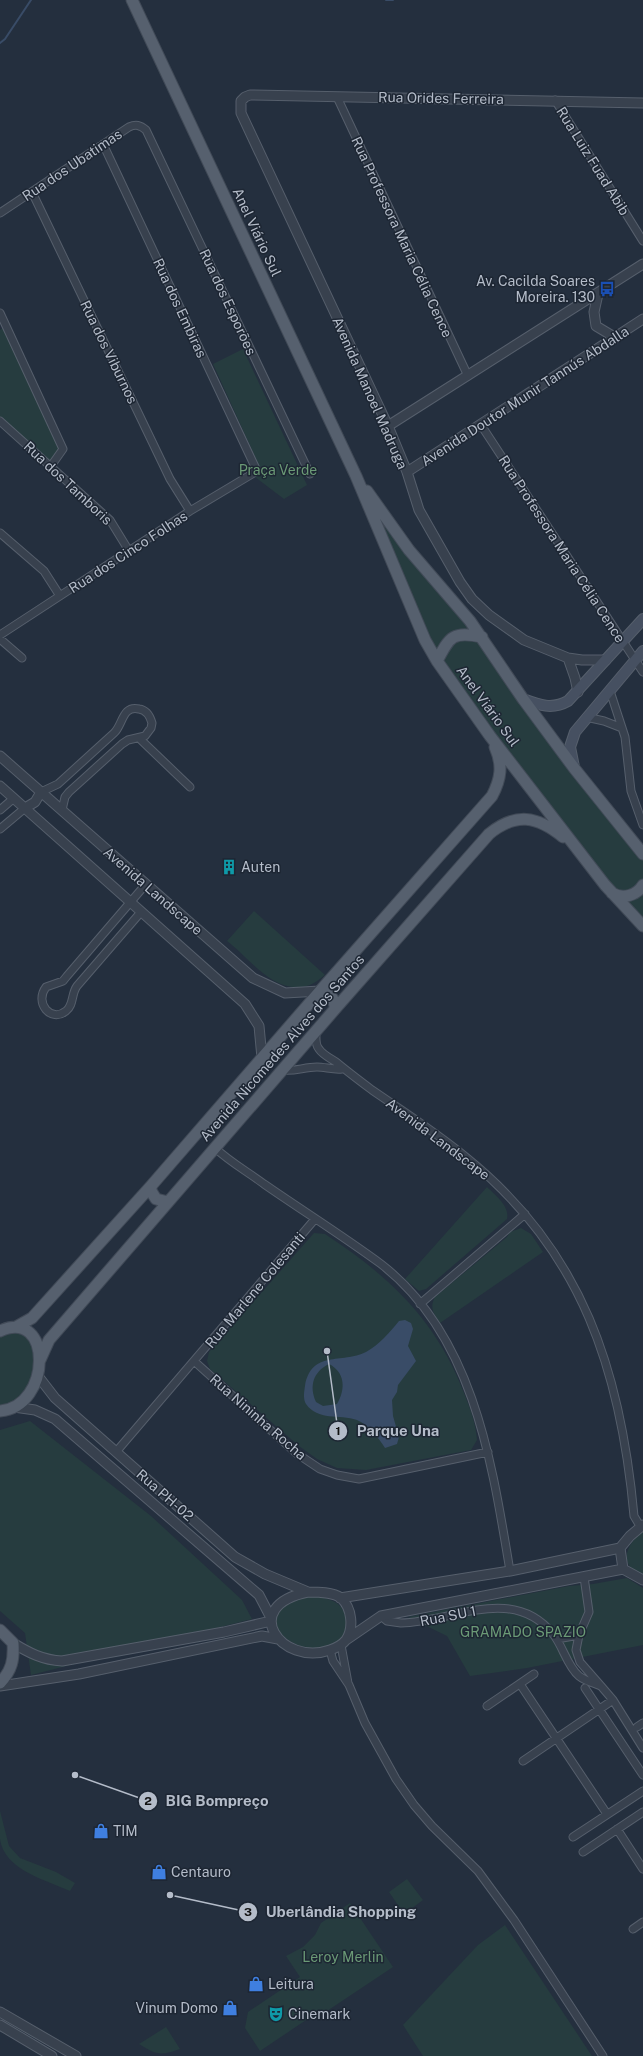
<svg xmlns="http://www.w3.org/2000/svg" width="643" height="2056" viewBox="0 0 643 2056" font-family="'Public Sans',sans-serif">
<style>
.green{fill:#263c3f}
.water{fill:#394c67;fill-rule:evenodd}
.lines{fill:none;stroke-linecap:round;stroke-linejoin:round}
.stream{stroke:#394c67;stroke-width:2}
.minor-casing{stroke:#565f6c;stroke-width:9}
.tertiary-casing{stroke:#565f6c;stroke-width:11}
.secondary-casing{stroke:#565f6c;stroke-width:12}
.primary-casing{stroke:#414a57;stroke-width:13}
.minor{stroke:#38414e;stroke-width:7}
.tertiary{stroke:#38414e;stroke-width:9}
.secondary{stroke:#465061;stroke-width:10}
.primary{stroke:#56606e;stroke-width:11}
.labels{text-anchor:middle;stroke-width:3;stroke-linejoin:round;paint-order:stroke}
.street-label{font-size:14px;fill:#b4bcc9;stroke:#1d2633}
.poi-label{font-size:14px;fill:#b4bcc9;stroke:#1d2633;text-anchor:start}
.park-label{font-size:14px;fill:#6b9a76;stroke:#1d2633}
.leader{fill:none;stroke:#b4bcc9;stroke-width:1.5}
.callout-dot{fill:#b4bcc9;stroke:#1d2633;stroke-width:1.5}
.mark-label{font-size:12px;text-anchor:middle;font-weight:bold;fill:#111}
.callout-label{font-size:15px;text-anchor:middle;font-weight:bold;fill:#b4bcc9;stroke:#1d2633;stroke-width:3;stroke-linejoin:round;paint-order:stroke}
</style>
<rect width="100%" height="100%" fill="#242f3e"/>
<path class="green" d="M 6,326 L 63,449 L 51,466 L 0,421 L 0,330 Z
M 243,349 L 307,485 L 284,499 L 251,474 L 258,467 L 257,461 L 213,364 Z
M 356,476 L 643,854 L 643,926 L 437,661 Z
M 254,911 L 325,975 C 321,978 315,983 310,985 C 275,997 250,958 227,941 Z
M 487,1187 C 495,1195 510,1206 507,1219 L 426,1289 L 419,1291 L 405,1279 Z
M 521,1228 L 531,1234 L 543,1252 L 440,1323 C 434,1314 429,1308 435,1297 L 507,1237 L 510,1232 Z
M 314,1233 L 325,1234 C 388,1275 437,1321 464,1393 C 470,1408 476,1424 477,1440 L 471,1450 L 366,1470 L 337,1468 L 317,1459 L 299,1446 L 210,1369 L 207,1361 L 209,1352 Z
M 9,1332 C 48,1330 37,1389 12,1402 C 8,1404 4,1404 0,1406 L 0,1337 Z
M 30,1421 L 151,1516 L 242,1600 L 252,1619 L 31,1675 L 25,1633 L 0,1611 L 0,1430 Z
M 643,1532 L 643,1574 C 617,1567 626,1543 643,1532 Z
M 627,1578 L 643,1588 L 643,1645 L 527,1668 L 470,1676 L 447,1636 L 408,1617 L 569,1586 L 593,1584 Z
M 309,1596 C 326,1597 346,1601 346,1622 C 346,1627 345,1633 342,1637 C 319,1669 249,1629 286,1604 C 292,1600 302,1599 309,1596 Z
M 0,1811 L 9,1846 L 20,1858 L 56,1872 L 75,1883 L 70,1891 C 46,1880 4,1870 0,1839 C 0,1830 0,1820 0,1811 Z
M 407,1879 L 423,1900 L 404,1914 L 389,1892 Z
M 350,1903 L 393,1967 L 324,2013 L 321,2010 L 260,2051 L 245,2028 L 248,2012 L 300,1977 L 286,1956 L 303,1947 L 315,1935 L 321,1923 Z
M 505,1925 L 592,2056 L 423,2056 L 403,2025 L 478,1945 Z
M 166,2027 L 180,2049 C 160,2056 157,2055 139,2044 Z"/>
<path class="water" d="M 405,1320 L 411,1323 L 413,1329 L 408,1346 L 416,1361 L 398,1385 L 397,1392 L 392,1400 L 393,1416 L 399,1437 L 397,1444 L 385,1448 C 378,1437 369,1425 357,1420 C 339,1414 318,1421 306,1404 C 303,1399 304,1392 305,1386 C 311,1350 342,1364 366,1352 C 379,1345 390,1332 399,1321 ZM 329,1364 C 345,1372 346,1389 337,1404 L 323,1406 L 316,1402 C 309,1386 313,1372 329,1364 Z"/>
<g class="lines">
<path class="stream" d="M 386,0 L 393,0
M 0,43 L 5,39 L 31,0"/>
<defs>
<path id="minor" d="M 337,97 L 468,376
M 555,100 L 643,241
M 32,192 L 170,479 L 190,511
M 0,213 L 129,127 C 136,124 140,125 146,130 L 310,474
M 0,313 L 63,449 L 51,466
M 0,421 L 110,520 L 129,551
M 481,425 L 643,672
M 0,533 L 44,571 L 60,596
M 0,635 L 190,511 L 257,471 L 103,144
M 0,639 L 22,658
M 610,691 L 625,737 L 631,791 L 643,825
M 586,717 L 604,721 L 622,728
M 140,739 L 190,787
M 41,792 L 58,784 L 114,733 C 123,725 122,705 139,709 C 147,710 150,716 152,723 L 151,728 L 145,736 L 128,740 L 122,744 L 69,792 L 65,797 L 62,810
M 0,810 L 14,798
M 0,829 L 25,808
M 141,912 L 77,986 C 71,994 74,1005 66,1011 C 51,1023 34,1003 46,987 L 63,981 L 67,976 L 146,884
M 316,1032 C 316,1037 315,1045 319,1049 C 323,1055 330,1058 336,1062 C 348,1072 360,1081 372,1090 C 404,1112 437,1133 467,1158 C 583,1252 621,1372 634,1516 L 640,1526
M 282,1070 C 294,1072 304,1067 317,1067 C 325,1067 333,1070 342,1069
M 215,1148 C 230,1162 248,1172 264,1184 C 303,1211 343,1236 381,1264 C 474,1336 492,1463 510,1571
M 420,1304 L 525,1214
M 194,1361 L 296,1453 L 320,1469 L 337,1475 L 359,1479 L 488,1452
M 116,1452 L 315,1219
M 381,1616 L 387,1621 L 401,1623 C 453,1622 512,1584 553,1634 C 563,1646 567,1666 579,1676 C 585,1681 594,1683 601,1686 L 580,1662 L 576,1650 L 579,1635 L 589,1612 L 584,1577
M 557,1639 L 579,1635
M 341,1645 L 348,1683
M 330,1650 L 333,1661 L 349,1685 L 365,1723 L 396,1779 L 414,1805 L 432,1826 L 478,1871 L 514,1920 L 603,2056
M 520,1684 L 607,1814
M 601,1686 L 613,1700 L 643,1748
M 585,1688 L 643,1775
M 487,1706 L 534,1674
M 637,1727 L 643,1723
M 523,1761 L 613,1700
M 617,1829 L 643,1869
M 573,1837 L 643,1791
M 583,1852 L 643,1812
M 633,1929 L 643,1922"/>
<path id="tertiary" d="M 598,294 L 594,312 L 596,326 L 616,338
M 388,426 L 643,264
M 407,472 L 643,319
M 568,658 L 575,678 L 578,692
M 606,660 L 582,660 L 568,658 L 524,640 L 489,615 L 472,599 L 460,582 L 419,510 L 407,472 L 388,426 L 241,113 L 241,101 L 245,97 L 250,95 L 643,103
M 0,756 L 253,978 L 285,993 L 320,991
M 0,786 L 245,1004 L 259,1026 L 262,1058
M 25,808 L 35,802 L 41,792
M 38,1376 L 55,1398 L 235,1557 L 265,1574 L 308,1592
M 14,1407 L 35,1410 L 55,1419 L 259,1595 L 271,1618
M 623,1569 L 620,1548 L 630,1536 L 643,1525
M 623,1569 L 643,1580
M 308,1592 C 318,1592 333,1592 341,1598 C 352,1608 354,1628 346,1640 C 342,1645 336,1648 330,1650 C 281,1667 238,1606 308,1592 Z
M 340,1598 L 510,1571 L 620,1548
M 346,1640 L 381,1616 L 623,1569
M 13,1643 C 29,1653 43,1660 62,1661 L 224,1632 L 271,1621
M 0,1686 L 79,1674 L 262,1636 L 278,1639
M 0,2012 L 76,2056
M 0,2025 L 52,2056"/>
<path id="secondary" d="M 523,699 C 539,705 552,710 568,701 L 643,619
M 574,767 L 570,747 L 575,732 L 643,651"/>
<path id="primary" d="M 132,0 L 356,476 L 425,640 L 437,661 L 490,736 L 605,885 L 643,926
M 367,491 L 409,550 L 470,621 L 523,699 L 574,768 L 643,854
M 437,661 C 450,636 453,631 482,637
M 612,893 C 623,900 637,895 643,885
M 320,991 C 330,993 335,998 335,1009
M 151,1186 L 151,1191 L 156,1199 L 168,1202
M 16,1327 L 32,1318 L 151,1186 L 320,991 L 492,796 C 501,779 503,765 495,747
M 0,1331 C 53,1307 52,1407 0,1411
M 40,1360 L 49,1340 L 335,1009 L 489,834 C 516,812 537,816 563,837
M 0,1630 L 13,1643 C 14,1660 12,1670 0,1683"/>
</defs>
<use href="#minor" class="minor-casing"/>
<use href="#tertiary" class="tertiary-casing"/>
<use href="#secondary" class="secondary-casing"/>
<use href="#primary" class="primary-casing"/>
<use href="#minor" class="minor"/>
<use href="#tertiary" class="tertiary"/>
<use href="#secondary" class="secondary"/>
<use href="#primary" class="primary"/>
</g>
<defs>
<symbol id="bus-bare" viewBox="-9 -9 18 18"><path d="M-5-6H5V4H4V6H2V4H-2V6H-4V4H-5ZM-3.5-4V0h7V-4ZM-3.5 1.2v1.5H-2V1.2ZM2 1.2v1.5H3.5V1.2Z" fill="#1a4fb4" stroke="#1d2633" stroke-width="2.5" paint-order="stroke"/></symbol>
<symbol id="building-bare" viewBox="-9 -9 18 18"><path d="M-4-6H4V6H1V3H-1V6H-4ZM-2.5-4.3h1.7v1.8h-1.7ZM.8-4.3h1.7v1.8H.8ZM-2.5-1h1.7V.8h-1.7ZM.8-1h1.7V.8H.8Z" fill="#0f9aa8" stroke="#1d2633" stroke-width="2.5" paint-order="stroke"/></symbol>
<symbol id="shop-bare" viewBox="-9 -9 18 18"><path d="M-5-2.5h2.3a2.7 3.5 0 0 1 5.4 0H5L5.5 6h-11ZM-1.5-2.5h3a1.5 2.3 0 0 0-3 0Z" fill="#3f7fe0" stroke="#1d2633" stroke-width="2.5" paint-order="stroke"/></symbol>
<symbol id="theatre-bare" viewBox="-9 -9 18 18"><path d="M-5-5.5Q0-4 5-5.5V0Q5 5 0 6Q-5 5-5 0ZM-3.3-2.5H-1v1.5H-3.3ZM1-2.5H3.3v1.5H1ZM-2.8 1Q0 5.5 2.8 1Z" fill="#0f9aa8" stroke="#1d2633" stroke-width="2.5" paint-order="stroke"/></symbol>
</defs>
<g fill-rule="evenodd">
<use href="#bus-bare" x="596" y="278" width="22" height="22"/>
<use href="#building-bare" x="218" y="856" width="22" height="22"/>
<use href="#shop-bare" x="90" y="1820" width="22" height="22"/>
<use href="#shop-bare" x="148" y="1861" width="22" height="22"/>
<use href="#shop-bare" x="245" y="1973" width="22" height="22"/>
<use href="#shop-bare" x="219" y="1997" width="22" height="22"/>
<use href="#theatre-bare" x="265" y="2003" width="22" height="22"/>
</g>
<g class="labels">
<g class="street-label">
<text transform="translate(441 98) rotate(1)" y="5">Rua Orides Ferreira</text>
<text transform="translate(593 161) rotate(58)" y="5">Rua Luiz Fuad Abib</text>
<text transform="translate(72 165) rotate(-34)" y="5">Rua dos Ubatimas</text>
<text transform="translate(257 232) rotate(65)" y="5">Anel Viário Sul</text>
<text transform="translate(402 237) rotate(65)" y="5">Rua Professora Maria Célia Cence</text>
<text transform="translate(228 302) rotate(65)" y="5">Rua dos Esporões</text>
<text transform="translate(180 308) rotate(65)" y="5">Rua dos Embiras</text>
<text transform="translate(109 352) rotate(64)" y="5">Rua dos Viburnos</text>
<text transform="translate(370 393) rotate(66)" y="5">Avenida Manoel Madruga</text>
<text transform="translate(525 396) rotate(-33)" y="5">Avenida Doutor Munir Tannús Abdalla</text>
<text transform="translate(68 483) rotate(43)" y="5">Rua dos Tamboris</text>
<text transform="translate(562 549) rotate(57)" y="5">Rua Professora Maria Célia Cence</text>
<text transform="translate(128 552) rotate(-33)" y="5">Rua dos Cinco Folhas</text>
<text transform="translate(488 706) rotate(54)" y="5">Anel Viário Sul</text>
<text transform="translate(153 891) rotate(41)" y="5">Avenida Landscape</text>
<text transform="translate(282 1048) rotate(-49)" y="5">Avenida Nicomedes Alves dos Santos</text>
<text transform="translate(438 1139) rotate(37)" y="5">Avenida Landscape</text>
<text transform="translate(255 1290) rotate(-50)" y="5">Rua Marlene Colesanti</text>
<text transform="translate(258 1417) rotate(41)" y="5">Rua Nininha Rocha</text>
<text transform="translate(165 1495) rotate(41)" y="5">Rua PH-02</text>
<text transform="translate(448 1616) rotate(-11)" y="5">Rua SU 1</text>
</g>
<g class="poi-label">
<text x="595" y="286" text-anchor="end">Av. Cacilda Soares<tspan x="595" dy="16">Moreira. 130</tspan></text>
<text x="241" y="872">Auten</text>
<text x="113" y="1836">TIM</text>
<text x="171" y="1877">Centauro</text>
<text x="268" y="1989">Leitura</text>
<text x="218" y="2013" text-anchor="end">Vinum Domo</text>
<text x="288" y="2019">Cinemark</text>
</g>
<g class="park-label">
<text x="278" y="475">Praça Verde</text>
<text x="523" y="1637">GRAMADO SPAZIO</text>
<text x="343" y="1962">Leroy Merlin</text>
</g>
</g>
<path class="leader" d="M327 1351L338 1431M75 1775L148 1801M170 1895L248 1912"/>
<g class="callout-dot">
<circle cx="327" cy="1351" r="4"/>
<circle cx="75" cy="1775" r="4"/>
<circle cx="170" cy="1895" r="4"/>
<circle cx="338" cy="1431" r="10"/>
<circle cx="148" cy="1801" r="10"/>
<circle cx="248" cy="1912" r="10"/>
</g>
<g class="mark-label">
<text x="338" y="1435">1</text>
<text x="148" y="1805">2</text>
<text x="248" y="1916">3</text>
</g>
<g class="callout-label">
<text x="398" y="1436">Parque Una</text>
<text x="217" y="1806">BIG Bompreço</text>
<text x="341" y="1917">Uberlândia Shopping</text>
</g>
</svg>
